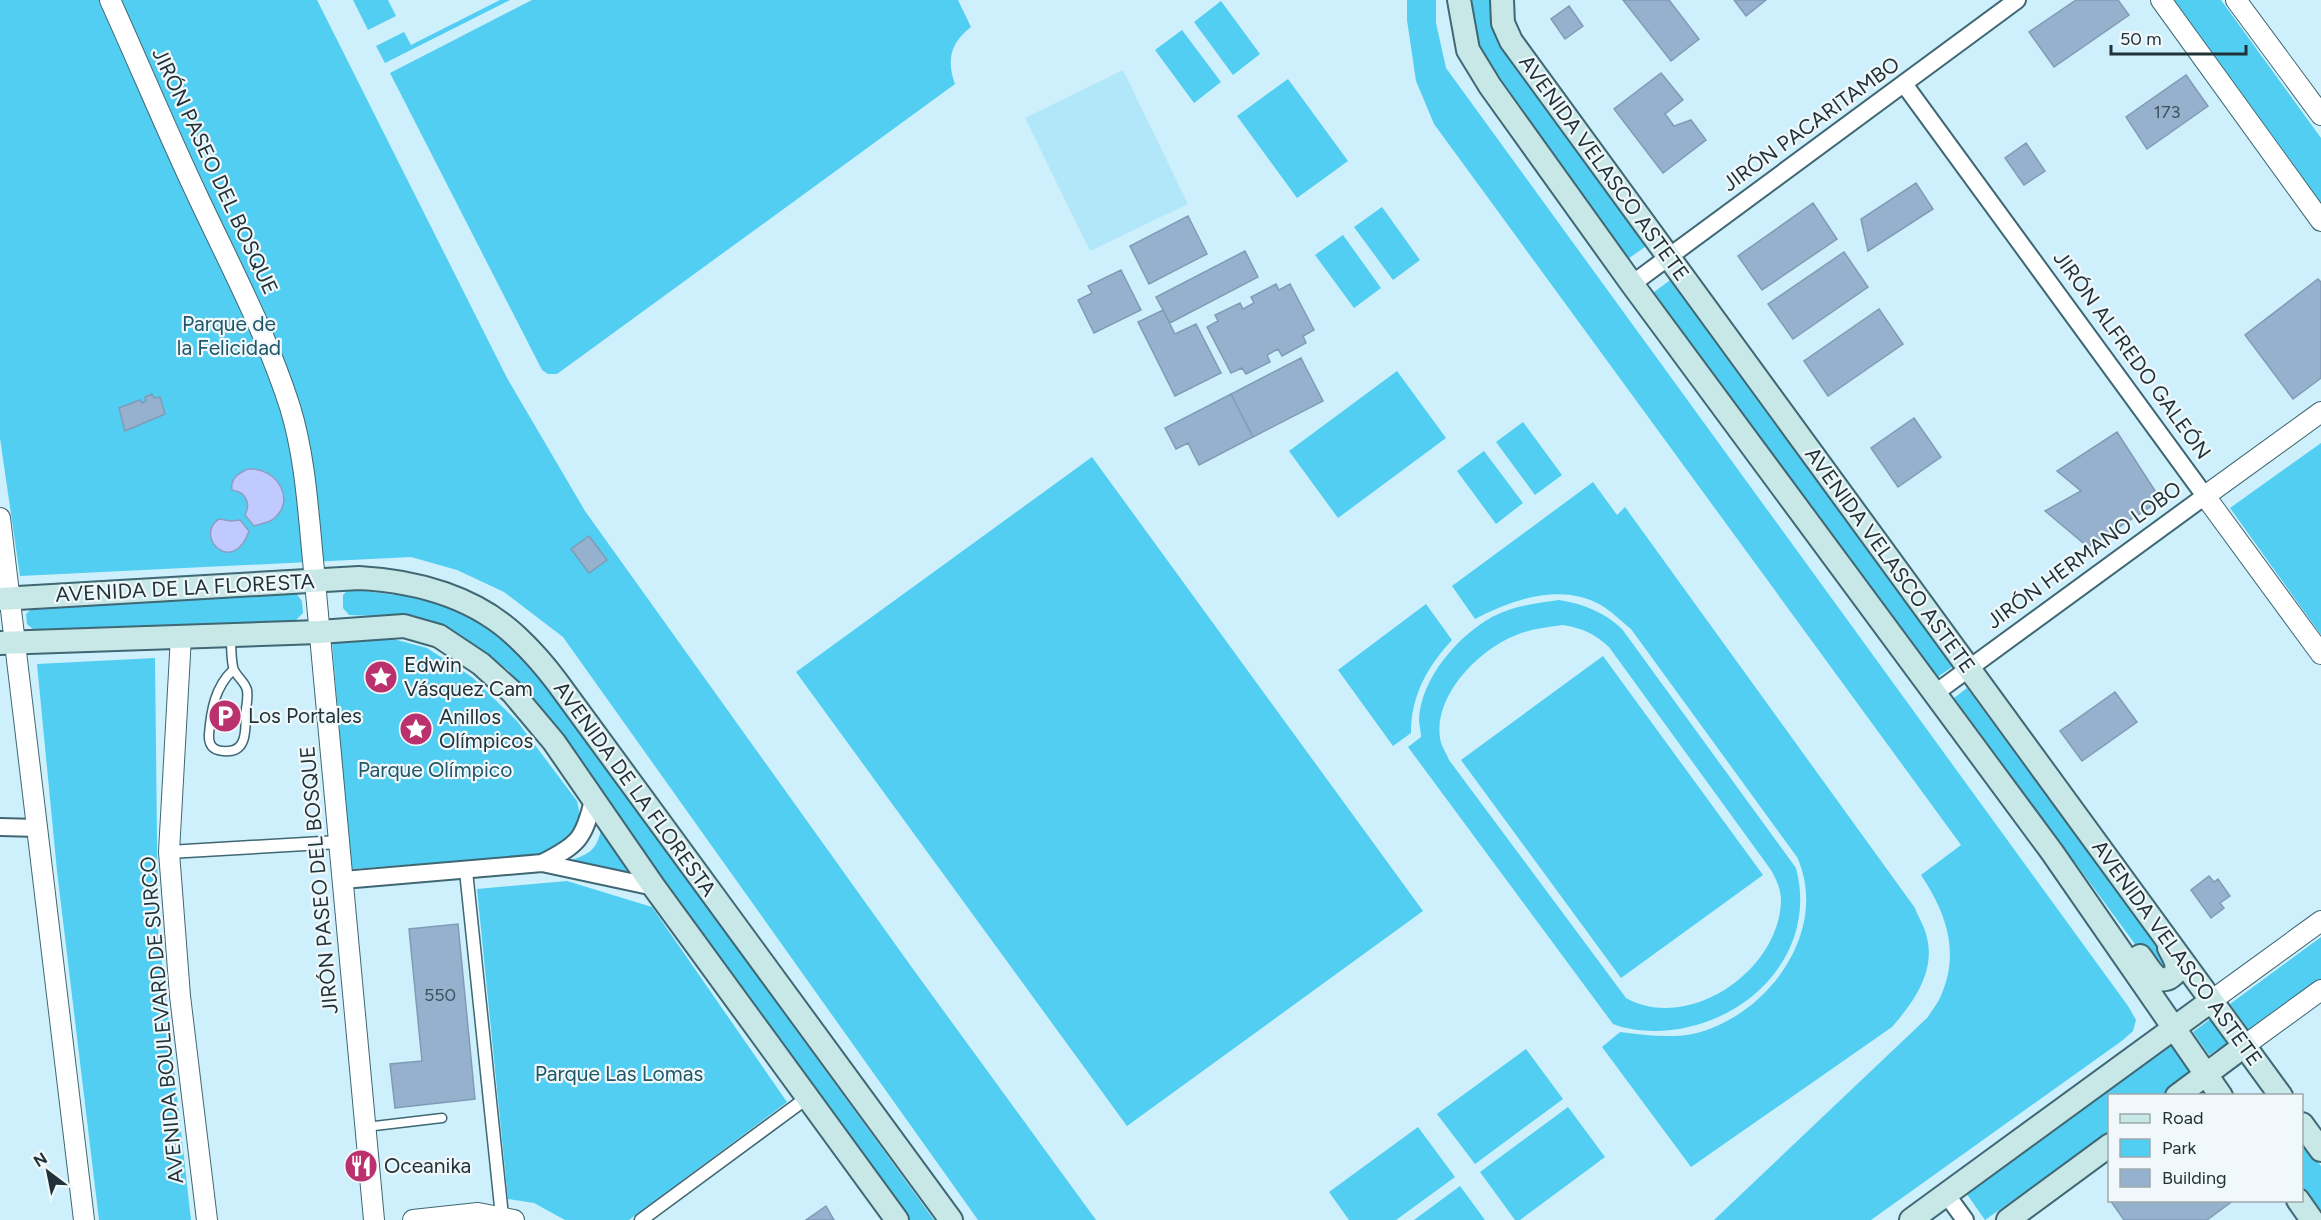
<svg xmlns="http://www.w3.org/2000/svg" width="2321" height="1220" viewBox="0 0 2321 1220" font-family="Figtree,sans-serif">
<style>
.built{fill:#b2e7f9}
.green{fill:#51cef1;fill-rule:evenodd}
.water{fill:#c0caff;stroke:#909dc3;stroke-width:1.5}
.building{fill:#96b1cd;stroke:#809bb6;stroke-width:1.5}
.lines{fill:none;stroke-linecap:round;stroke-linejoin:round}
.service-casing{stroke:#3f6774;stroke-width:11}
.pedestrian-casing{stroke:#3f6774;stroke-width:15}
.minor-casing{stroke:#3f6774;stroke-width:20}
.tertiary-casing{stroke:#3f6774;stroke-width:22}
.secondary-casing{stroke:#3f6774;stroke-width:26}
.service{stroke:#fff;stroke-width:8}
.pedestrian{stroke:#fff;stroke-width:12}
.minor{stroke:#fff;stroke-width:16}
.tertiary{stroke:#fff;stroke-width:20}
.secondary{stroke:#c7e8e7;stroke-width:22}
.labels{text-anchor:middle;stroke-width:4.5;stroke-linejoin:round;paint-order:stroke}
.number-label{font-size:18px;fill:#3e525d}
.street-label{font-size:21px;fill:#213338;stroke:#f0f8fb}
.park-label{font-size:21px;fill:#215767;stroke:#f0f8fb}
.poi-label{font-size:21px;fill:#213338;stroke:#f0f8fb;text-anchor:start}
</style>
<rect width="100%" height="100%" fill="#cdf0fc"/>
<path class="built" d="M 1123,70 L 1188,204 L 1090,251 L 1025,118 Z"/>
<path class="green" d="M 0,0 L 317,0 L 507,378 L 585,511 L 913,969 L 1096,1220 L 978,1220 L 563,637 L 504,592 L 457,570 L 411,557 L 20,576 L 0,438 Z
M 353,0 L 388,0 L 396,16 L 368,30 Z
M 500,0 L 510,0 L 385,63 L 376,46 L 404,32 L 411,45 Z
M 532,0 L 958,0 L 971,27 C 951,42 946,60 955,84 L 557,374 L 548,374 L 542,370 L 390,73 Z
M 1407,0 L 1436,0 L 1436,23 L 1446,68 L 2128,1006 L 2136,1020 L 2133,1031 L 2123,1040 L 1871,1220 L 1714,1220 L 1928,1017 C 1932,1010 1939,1002 1942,993 C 1960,950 1945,911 1921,875 L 1961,845 L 1434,124 L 1416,81 L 1407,20 Z
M 1471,0 L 1493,0 L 1649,244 L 1625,261 L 1484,60 L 1476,38 Z
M 2174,0 L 2221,0 L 2321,138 L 2321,203 Z
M 1221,1 L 1260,54 L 1233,75 L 1194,22 Z
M 1182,30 L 1221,82 L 1194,103 L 1155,50 Z
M 1288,79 L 1348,161 L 1297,198 L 1237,116 Z
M 1382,207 L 1420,260 L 1393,280 L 1354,227 Z
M 1343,235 L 1381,288 L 1354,308 L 1315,255 Z
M 1673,278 L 1955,665 L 1932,681 L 1650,295 Z
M 1397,371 L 1446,438 L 1338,518 L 1289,451 Z
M 1523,422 L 1562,475 L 1535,495 L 1496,442 Z
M 2321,443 L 2321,635 L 2230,508 Z
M 1484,451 L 1523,503 L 1496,524 L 1457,471 Z
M 1092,457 L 1423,911 L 1127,1126 L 796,672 Z
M 1593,482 L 1617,515 L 1625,507 L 1915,908 C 1918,917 1924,925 1926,934 C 1937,970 1914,1002 1892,1027 L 1691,1167 L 1602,1047 L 1620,1032 C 1645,1035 1672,1039 1697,1033 C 1769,1014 1830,930 1797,857 L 1631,629 C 1621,621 1611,611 1601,605 C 1560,582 1512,600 1475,619 L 1452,586 Z
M 349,589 L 419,598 L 470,616 L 527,659 L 934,1220 L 906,1220 L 553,726 L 508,670 L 458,636 L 397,617 L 349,615 L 343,608 L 343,595 Z
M 295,592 L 302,601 L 303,613 L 295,621 L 35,631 L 27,624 L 26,614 L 35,606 Z
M 1559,600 C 1584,604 1604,612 1622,629 L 1796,868 C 1818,951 1751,1021 1671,1030 C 1651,1032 1631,1031 1613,1024 L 1408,747 L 1421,737 C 1421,731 1419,725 1419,719 C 1421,678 1458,636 1492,617 C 1512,606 1537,603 1559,600 ZM 1563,625 C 1582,628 1595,634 1609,647 L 1771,870 C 1776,879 1781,889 1781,900 C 1780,970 1689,1033 1626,998 L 1449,760 C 1447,754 1443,749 1441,743 C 1430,699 1477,651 1514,636 C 1529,629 1547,627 1563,625 Z
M 1426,604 L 1452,640 C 1427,667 1411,696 1411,733 L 1393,746 L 1338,670 Z
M 382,636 L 427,648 L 472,677 L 517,721 L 577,801 C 585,830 569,842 545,855 L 351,869 L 332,641 Z
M 1603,656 L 1763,875 L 1621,978 L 1461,760 Z
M 155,658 L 158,927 L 191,1220 L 99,1220 L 57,871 L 37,664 Z
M 1967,688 L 2167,959 L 2163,969 L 2154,970 L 1954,698 Z
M 602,825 L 636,875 L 564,863 C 588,854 597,853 602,825 Z
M 567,881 L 652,907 L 787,1102 L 629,1220 L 565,1220 L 534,1203 L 508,1199 L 477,889 Z
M 2321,937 L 2321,982 L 2251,1033 L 2230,1004 Z
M 2213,1017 L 2230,1041 L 2209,1055 L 2193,1032 Z
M 2170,1044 L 2192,1074 L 2162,1095 L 2110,1096 L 2109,1133 L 1985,1220 L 1964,1190 Z
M 1526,1049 L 1563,1099 L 1475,1164 L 1437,1114 Z
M 1568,1107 L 1605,1157 L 1520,1220 L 1515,1220 L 1480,1172 Z
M 1418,1127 L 1455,1177 L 1396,1220 L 1349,1220 L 1329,1192 Z
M 2302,1140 L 2321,1166 L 2321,1216 L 2302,1189 Z
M 1460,1186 L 1485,1220 L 1414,1220 Z"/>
<path class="water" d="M 248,469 C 277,467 298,501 272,520 C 267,523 260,524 254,526 L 245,515 C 251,503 246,492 232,490 C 230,478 239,473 248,469 Z
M 219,519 L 231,521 L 240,520 L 249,531 C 233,577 193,536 219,519 Z"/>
<path class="building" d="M 1623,0 L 1669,0 L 1699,39 L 1671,61 Z
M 1734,0 L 1766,0 L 1746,16 Z
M 2076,0 L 2118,0 L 2129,15 L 2054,67 L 2029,32 Z
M 1569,6 L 1583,26 L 1565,39 L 1551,19 Z
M 1661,73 L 1683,100 L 1665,114 L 1674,126 L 1691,120 L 1706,140 L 1663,173 L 1614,109 Z
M 2186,75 L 2208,106 L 2147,149 L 2126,117 Z
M 2026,143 L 2045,171 L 2024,185 L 2005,158 Z
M 1916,183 L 1933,209 L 1868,251 L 1861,219 Z
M 1813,203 L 1837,239 L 1762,290 L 1738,256 Z
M 1188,216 L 1207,254 L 1149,284 L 1130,246 Z
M 1245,251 L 1258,277 L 1170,323 L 1156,297 Z
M 1844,252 L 1868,287 L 1793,339 L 1768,304 Z
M 1121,270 L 1141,310 L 1094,333 L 1078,300 L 1092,293 L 1088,286 Z
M 2318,279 L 2321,282 L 2321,378 L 2293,399 L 2245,335 Z
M 1276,284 L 1279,290 L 1290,284 L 1314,330 L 1303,336 L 1306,343 L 1282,356 L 1278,349 L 1267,355 L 1270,362 L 1246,374 L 1242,368 L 1231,373 L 1207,327 L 1218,321 L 1215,315 L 1240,303 L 1243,309 L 1254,303 L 1251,297 Z
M 1879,309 L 1903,344 L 1828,396 L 1804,361 Z
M 1163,310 L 1175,334 L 1196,324 L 1221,373 L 1175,396 L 1138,322 Z
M 1301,358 L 1323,401 L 1253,437 L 1231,394 Z
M 152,394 L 154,398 L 160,397 L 165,414 L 125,431 L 119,408 L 140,400 L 142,403 L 146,401 L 145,397 Z
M 1231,394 L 1253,437 L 1199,465 L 1188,443 L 1176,449 L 1165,428 Z
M 1914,418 L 1941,457 L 1898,487 L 1871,448 Z
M 2117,432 L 2161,500 L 2088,547 L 2045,511 L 2081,491 L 2057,471 Z
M 589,536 L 607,560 L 589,573 L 571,549 Z
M 2115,692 L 2137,722 L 2082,761 L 2060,731 Z
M 2209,876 L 2214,882 L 2218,879 L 2230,896 L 2220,903 L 2224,908 L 2211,918 L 2191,890 Z
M 458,924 L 475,1099 L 395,1108 L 390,1064 L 422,1061 L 409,929 Z
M 2110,1200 L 2234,1200 L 2207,1220 L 2124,1220 Z
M 826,1206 L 834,1220 L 806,1220 Z"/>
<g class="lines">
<defs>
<path id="service" d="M 231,635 C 231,645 231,657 233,667 C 235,676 245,681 247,690 C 248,696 247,703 246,709 C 245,723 249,750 229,751 C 216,752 208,748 209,734 C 211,710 215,687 233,670
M 366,1127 L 442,1118"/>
<path id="pedestrian" d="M 169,852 L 339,842
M 466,871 L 502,1216
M 641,1220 L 808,1097"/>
<path id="minor" d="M 1904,84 L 2205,496 L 1934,694
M 1632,284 L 2017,0
M 0,827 L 38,828
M 542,863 C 578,845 584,839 593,800
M 343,880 L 542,863 L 654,887
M 1946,1194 L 1965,1220"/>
<path id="tertiary" d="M 110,0 C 140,66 168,134 199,199 C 231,267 267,335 290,407 C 305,456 308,509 313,560 L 374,1220
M 2161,0 L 2321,221
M 2236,0 L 2321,115
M 2321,412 L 2205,496 L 2321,654
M 0,518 L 84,1220
M 181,636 L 169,852 L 180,996 L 207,1220
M 2211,1001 L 2321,921
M 2244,1046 L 2321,990
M 413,1220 L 478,1213 L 514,1220"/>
<path id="secondary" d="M 1459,0 L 1468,50 L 1490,86 L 1632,284 L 2052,852 L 2221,1096
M 1502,0 L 1503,23 L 1511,41 L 2281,1096
M 0,599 L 359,578 C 416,581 475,597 517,637 C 532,651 545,666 557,682 L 951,1220
M 0,643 L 319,632 L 404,626 L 439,636 L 481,664 L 512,692 L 554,742 L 654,887 L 897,1220
M 2140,956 C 2145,962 2152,976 2160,979 C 2162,980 2167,979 2169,978 C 2183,970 2174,957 2169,948
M 2177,1096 L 2244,1046
M 2302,1124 L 2321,1150
M 2298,1200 L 2312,1220
M 1911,1220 L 2211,1001
M 2008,1220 L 2110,1145"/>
</defs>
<use href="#service" class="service-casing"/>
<use href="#pedestrian" class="pedestrian-casing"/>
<use href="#minor" class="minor-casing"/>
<use href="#tertiary" class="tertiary-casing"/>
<use href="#secondary" class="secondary-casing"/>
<use href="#service" class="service"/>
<use href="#pedestrian" class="pedestrian"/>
<use href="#minor" class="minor"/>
<use href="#tertiary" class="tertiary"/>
<use href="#secondary" class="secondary"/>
</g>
<defs>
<symbol id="sight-disc" viewBox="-11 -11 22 22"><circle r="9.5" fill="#bb316d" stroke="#f0f8fb"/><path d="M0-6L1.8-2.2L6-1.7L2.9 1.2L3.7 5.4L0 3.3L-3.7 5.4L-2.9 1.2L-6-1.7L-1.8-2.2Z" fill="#fff"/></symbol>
<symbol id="parking-disc" viewBox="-11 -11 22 22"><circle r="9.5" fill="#bb316d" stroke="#f0f8fb"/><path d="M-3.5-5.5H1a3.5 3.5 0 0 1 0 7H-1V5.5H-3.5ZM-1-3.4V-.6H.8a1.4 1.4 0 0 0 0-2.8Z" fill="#fff"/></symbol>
<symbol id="restaurant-disc" viewBox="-11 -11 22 22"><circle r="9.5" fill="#bb316d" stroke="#f0f8fb"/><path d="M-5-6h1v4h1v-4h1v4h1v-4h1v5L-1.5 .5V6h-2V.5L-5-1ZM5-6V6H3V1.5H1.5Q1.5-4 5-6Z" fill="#fff"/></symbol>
</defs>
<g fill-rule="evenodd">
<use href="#sight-disc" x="362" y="658" width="38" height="38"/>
<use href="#parking-disc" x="206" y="697" width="38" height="38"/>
<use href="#sight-disc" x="397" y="710" width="38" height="38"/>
<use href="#restaurant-disc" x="342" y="1147" width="38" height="38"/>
</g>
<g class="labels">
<g class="number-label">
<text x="2167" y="118">173</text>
<text x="440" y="1001">550</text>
</g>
<g class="street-label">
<text transform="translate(1811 124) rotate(-36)" y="7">JIRÓN PACARITAMBO</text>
<text transform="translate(1604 168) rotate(54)" y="7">AVENIDA VELASCO ASTETE</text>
<text transform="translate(215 171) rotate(65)" y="7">JIRÓN PASEO DEL BOSQUE</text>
<text transform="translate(2132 355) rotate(54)" y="7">JIRÓN ALFREDO GALEÓN</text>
<text transform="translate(2084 555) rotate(-36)" y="7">JIRÓN HERMANO LOBO</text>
<text transform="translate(1890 560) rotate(54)" y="7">AVENIDA VELASCO ASTETE</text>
<text transform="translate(185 588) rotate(-3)" y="7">AVENIDA DE LA FLORESTA</text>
<text transform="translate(635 789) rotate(54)" y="7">AVENIDA DE LA FLORESTA</text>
<text transform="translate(319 880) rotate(-95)" y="7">JIRÓN PASEO DEL BOSQUE</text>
<text transform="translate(2177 953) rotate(54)" y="7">AVENIDA VELASCO ASTETE</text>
<text transform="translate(162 1020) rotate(-95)" y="7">AVENIDA BOULEVARD DE SURCO</text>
</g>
<g class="park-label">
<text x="229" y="331">Parque de<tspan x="229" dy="24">la Felicidad</tspan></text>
<text x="435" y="777">Parque Olímpico</text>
<text x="619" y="1081">Parque Las Lomas</text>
</g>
<g class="poi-label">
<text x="404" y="672">Edwin<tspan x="404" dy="24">Vásquez Cam</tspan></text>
<text x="248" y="723">Los Portales</text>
<text x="439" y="724">Anillos<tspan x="439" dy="24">Olímpicos</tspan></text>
<text x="384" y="1173">Oceanika</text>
</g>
</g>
<rect x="2108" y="1094" width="195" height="108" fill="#f0f8fb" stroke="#9da9ad" stroke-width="1.5"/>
<rect x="2120" y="1114" width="30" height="9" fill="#c7e8e7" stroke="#9da9ad" stroke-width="1.5"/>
<text x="2162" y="1124" font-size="18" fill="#213338">Road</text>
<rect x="2120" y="1139" width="30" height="18" fill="#51cef1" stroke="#9da9ad" stroke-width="1.5"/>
<text x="2162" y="1154" font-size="18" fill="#213338">Park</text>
<rect x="2120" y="1169" width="30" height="18" fill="#96b1cd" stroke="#9da9ad" stroke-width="1.5"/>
<text x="2162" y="1184" font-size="18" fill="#213338">Building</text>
<g transform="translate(48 1172) rotate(328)" stroke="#f0f8fb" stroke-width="4.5" paint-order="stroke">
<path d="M0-4.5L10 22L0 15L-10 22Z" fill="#213338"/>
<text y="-9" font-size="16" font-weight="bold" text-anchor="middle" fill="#213338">N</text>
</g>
<path d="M2111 45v9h135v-9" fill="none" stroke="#213338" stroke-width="3"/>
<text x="2120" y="45" font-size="18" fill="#213338" stroke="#f0f8fb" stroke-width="4.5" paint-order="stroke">50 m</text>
</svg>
